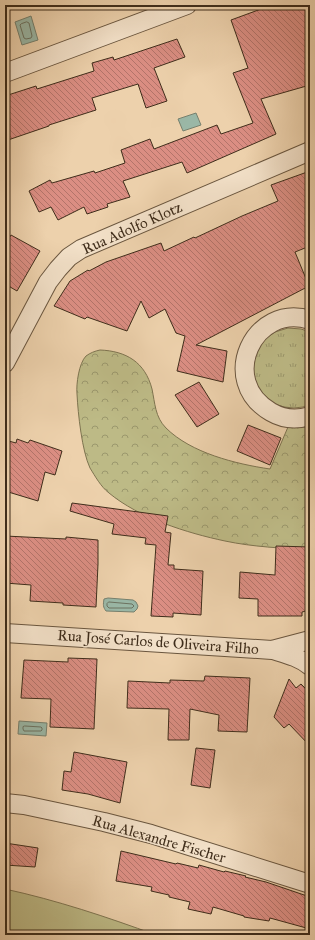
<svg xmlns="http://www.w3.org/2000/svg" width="315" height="940" viewBox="0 0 315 940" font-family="'IM FELL Great Primer',serif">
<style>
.grass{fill:#bdba86;stroke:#7e7450}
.forest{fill:url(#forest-crowns);stroke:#7e7450}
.park{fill:url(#park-tufts);stroke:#7e7450}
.water{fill:#9ab7a6;stroke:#76806e}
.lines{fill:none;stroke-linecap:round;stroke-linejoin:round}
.shore{stroke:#6c7260;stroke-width:1}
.building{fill:url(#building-back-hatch);stroke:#3f2d1b}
.minor-casing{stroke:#6a563f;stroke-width:20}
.minor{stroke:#f3e1c9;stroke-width:18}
.labels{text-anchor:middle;stroke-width:3;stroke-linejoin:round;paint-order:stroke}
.street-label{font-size:15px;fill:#3f2d1b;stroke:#f3e1c9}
</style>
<defs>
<pattern id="forest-crowns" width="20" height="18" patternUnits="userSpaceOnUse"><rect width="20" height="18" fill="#bdba86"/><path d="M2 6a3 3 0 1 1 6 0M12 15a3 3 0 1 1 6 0" fill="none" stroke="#9b986d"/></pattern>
<pattern id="park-tufts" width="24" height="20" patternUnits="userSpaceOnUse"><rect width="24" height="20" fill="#bdba86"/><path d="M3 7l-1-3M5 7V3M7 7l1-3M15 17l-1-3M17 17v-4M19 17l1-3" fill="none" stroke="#9b986d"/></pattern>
<pattern id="building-back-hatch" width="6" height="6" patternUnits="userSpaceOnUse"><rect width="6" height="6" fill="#db8e83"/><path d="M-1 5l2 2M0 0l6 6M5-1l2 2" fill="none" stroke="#b3746a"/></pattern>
</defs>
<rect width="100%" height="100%" fill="#edd1ac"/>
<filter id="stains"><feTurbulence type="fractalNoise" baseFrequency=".005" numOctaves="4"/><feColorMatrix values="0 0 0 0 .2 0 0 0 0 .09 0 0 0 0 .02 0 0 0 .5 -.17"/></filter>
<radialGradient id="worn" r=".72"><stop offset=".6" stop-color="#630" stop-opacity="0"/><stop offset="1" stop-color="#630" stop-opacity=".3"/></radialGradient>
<path class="grass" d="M 5,889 C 56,900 107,917 156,935 L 5,935 Z"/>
<path class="forest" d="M 100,350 C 126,351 145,362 152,389 C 155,403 155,417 166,428 C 191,453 236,464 270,469 L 288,427 L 310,427 L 310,550 C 282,548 253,547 225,541 C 187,533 139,518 109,493 C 101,487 95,476 90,468 C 82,451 78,414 77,394 C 76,384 79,363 86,356 C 90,353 95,351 100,350 Z"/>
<path class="park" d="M 288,328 L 301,329 L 310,332 L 310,404 L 303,407 L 294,408 L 284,407 L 274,404 L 260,391 L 253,376 L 254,356 L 264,340 L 275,332 Z"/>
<path class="water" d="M 31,16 L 38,40 L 22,45 L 15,22 Z
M 196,113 L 201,125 L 183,131 L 178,119 Z
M 108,598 L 133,600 L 136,602 L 138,606 L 137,609 L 134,612 L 106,611 C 103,607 103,605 104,599 Z
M 19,721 L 47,723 L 46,736 L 18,734 Z"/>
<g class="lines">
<path class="shore" d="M 27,22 L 29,23 L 32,36 L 31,38 L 26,39 L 24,38 L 20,25 L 21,24 Z
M 109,602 L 132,604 L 134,606 L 132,608 L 109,608 L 107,606 L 107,604 Z
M 25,726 L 41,727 L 42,728 L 42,730 L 41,731 L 24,731 L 23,729 L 23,727 Z"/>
</g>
<path class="building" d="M 272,5 L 310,5 L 310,85 L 261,99 L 276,134 L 187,173 L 182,162 L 123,181 L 130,197 L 107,204 L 108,207 L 87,214 L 84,207 L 58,220 L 51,207 L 39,212 L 29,191 L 50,180 L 52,183 L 94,171 L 95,173 L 125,163 L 121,150 L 150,139 L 154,149 L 217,125 L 221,134 L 253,123 L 233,73 L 248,68 L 231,20 Z
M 177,39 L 185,57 L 154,68 L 167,101 L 146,108 L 138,84 L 92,98 L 96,110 L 49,125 L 49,126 L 5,141 L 5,96 L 36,86 L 37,89 L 94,71 L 92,63 L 113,57 L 114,60 Z
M 310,171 L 310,246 L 295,252 L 309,286 L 196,345 L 227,351 L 223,382 L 177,371 L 185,336 L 176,333 L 165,309 L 149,318 L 141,301 L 127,331 L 87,317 L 85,319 L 54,306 L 70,281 L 88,270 L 89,271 L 106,262 L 161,243 L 164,251 L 194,237 L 195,238 L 242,216 L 278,201 L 271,185 Z
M 11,235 L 40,251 L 17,291 L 5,284 L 5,245 Z
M 199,382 L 219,414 L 197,427 L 175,395 Z
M 248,425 L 281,438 L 270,465 L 237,451 Z
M 17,439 L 28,443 L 30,440 L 62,451 L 55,475 L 45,472 L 38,501 L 5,491 L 5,440 L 16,443 Z
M 72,503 L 168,516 L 165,532 L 171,533 L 168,565 L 174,565 L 174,569 L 203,571 L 201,615 L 173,613 L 173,617 L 151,616 L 156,545 L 145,544 L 146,538 L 112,534 L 114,524 L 70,511 Z
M 5,536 L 66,539 L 66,537 L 98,540 L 98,564 L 96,607 L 63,605 L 63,603 L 30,601 L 31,585 L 5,583 Z
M 276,546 L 310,547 L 310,610 L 302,612 L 302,616 L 258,616 L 258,599 L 239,598 L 240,572 L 275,575 Z
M 68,658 L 97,659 L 94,729 L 50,727 L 51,699 L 21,698 L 24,660 L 68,662 Z
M 205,676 L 250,678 L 247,732 L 218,731 L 219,715 L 190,709 L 189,740 L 168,740 L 169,709 L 127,708 L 128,681 L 170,683 L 170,680 L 204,681 Z
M 289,679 L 296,688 L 301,684 L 310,693 L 310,746 L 289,724 L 284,728 L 274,717 Z
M 196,748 L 215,750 L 210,788 L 191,785 Z
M 74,752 L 127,762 L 120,803 L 88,794 L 62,790 L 64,771 L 71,772 Z
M 5,843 L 38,848 L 35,867 L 5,865 Z
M 121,851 L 176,864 L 177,863 L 198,868 L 199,865 L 224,872 L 225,871 L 246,876 L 245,877 L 266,882 L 310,897 L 310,929 L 270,918 L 269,921 L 244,917 L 244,916 L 213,907 L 211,914 L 188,909 L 190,902 L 169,897 L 169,895 L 151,891 L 152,887 L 116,881 Z"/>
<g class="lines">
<defs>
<path id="minor" d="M 5,73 L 187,5
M 310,320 C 254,302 217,381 271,412 C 283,419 297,420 310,416
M 5,363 L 48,282 L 58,269 L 69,257 L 81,249 L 310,151
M 5,633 L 272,650 L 310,640
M 273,650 C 286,654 299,657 310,666
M 5,803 L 24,805 L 104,822 L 151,834 L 310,884"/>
</defs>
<use href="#minor" class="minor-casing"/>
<use href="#minor" class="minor"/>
</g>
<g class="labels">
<g class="street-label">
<text transform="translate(132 228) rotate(-24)" y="5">Rua Adolfo Klotz</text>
<text transform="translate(158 642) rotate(4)" y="5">Rua José Carlos de Oliveira Filho</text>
<text transform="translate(159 839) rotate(16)" y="5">Rua Alexandre Fischer</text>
</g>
</g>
<rect width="315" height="940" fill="none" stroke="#edd1ac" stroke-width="20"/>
<rect x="6" y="6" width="303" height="928" fill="none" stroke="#3f2d1b" stroke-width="2"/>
<rect x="10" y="10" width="295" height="920" fill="none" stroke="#3f2d1b"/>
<rect width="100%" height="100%" filter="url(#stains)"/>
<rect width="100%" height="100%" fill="url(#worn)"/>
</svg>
